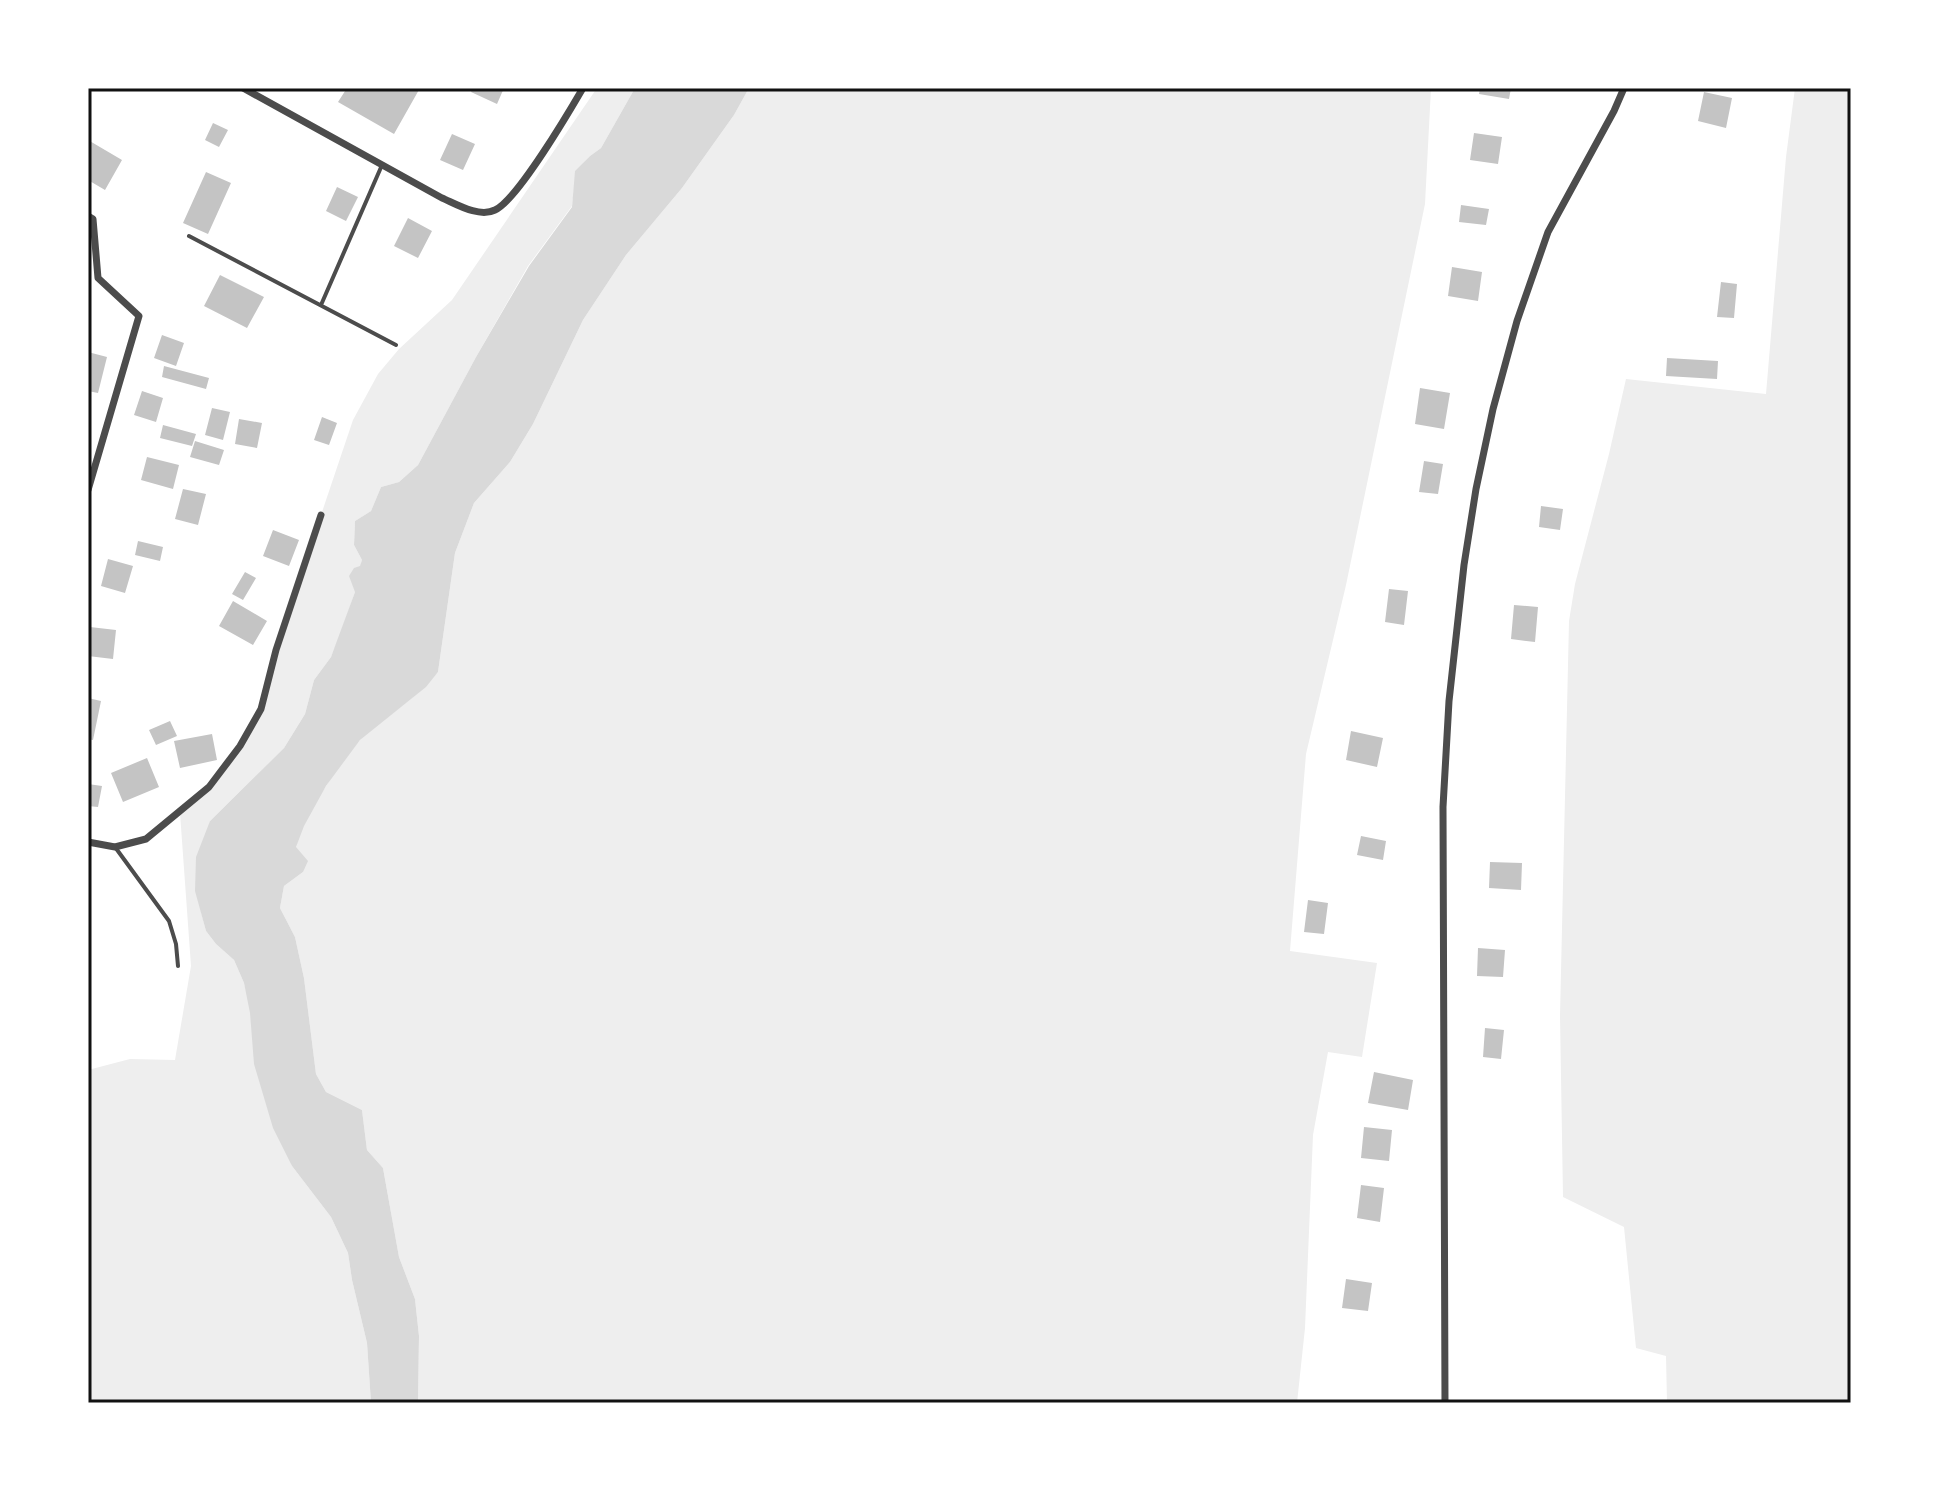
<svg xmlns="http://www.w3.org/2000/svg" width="1939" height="1491" viewBox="0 0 1939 1491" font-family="'Nunito Sans',sans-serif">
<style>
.green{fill:#eee}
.water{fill:#d9d9d9}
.building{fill:#c4c4c4}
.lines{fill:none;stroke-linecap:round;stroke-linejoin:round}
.service{stroke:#4c4c4c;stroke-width:4}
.minor{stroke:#4c4c4c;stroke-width:7}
.neatline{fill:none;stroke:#111;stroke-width:3}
</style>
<rect width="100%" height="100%" fill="#fff"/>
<path class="green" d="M 597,88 L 635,88 L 601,148 L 590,156 L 576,171 L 572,206 L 528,266 L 476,357 L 418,465 L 399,482 L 381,487 L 371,511 L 355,521 L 354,545 L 362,560 L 355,592 L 339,638 L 331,657 L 314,680 L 305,714 L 284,748 L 210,821 L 201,912 L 206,931 L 216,944 L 234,960 L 244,983 L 292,1166 L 331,1217 L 348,1253 L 352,1280 L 367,1343 L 371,1403 L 88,1403 L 88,1070 L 130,1059 L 175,1060 L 191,966 L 180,813 L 209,786 L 261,709 L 321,515 L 353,420 L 378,374 L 399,349 L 452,300 Z
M 749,88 L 1431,88 L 1425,204 L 1346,585 L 1306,754 L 1290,951 L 1377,963 L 1362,1057 L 1328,1052 L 1313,1135 L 1305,1328 L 1297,1403 L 418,1403 L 419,1336 L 415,1299 L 399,1257 L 383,1168 L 367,1150 L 362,1110 L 326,1092 L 316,1074 L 304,978 L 295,937 L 280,908 L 284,886 L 303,872 C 301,865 296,855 296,848 C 297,826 347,751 363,737 C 388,715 417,698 438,672 L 455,553 L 474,503 L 510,462 L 533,424 L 583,320 L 626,255 L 682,188 L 734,115 Z
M 1795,88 L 1851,88 L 1851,1403 L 1667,1403 L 1666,1356 L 1636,1348 L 1624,1227 L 1563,1197 L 1560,1016 L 1569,621 L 1575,584 L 1609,454 L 1626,379 L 1766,394 L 1786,157 Z"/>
<path class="water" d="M 635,88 L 749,88 L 734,115 L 682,188 L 626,255 L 583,320 L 533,424 L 510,462 L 474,503 L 455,553 L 438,672 L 426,687 L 360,740 L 326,786 L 304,826 L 296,847 L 308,861 L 303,872 L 284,886 L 280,908 L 295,937 L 304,978 L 316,1074 L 326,1092 L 362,1110 L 367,1150 L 383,1168 L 399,1257 L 415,1299 L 419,1336 L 418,1403 L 371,1403 L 367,1343 L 352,1280 L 348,1253 L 331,1217 L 292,1166 L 273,1128 L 254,1064 L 250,1013 L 244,983 L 234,960 L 216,944 L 206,931 L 195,891 L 196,857 L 210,821 L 284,748 L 305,714 L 314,680 L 331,657 L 355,592 L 349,576 L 354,568 L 360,566 L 362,560 L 354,545 L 355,521 L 371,511 L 381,487 L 399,482 L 418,465 L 476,357 L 529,266 L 572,207 L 575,171 L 590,156 L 601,148 Z"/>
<path class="building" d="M 347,88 L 420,88 L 394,134 L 338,102 Z
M 473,88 L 504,88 L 497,104 L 471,92 Z
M 1480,88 L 1511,88 L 1509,99 L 1479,94 Z
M 1704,92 L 1732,98 L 1726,128 L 1698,121 Z
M 213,123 L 228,130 L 219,147 L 205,140 Z
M 1474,133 L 1502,137 L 1498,164 L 1470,160 Z
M 452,134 L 475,144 L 463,170 L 440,160 Z
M 88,140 L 122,160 L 105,190 L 88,180 Z
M 206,172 L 231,183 L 208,234 L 183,223 Z
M 337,187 L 358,197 L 346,221 L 326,211 Z
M 1461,205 L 1489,209 L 1486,225 L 1459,222 Z
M 408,218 L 432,231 L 418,258 L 394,246 Z
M 1452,267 L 1482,272 L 1478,301 L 1448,296 Z
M 220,275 L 264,297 L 247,328 L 204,306 Z
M 1721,282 L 1737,284 L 1734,318 L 1717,317 Z
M 162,335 L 184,343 L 176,366 L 154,358 Z
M 88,352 L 107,357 L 98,393 L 88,391 Z
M 1667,358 L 1718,361 L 1717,379 L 1666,376 Z
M 164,366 L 209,378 L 206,389 L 162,377 Z
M 1420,388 L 1450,393 L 1444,429 L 1415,424 Z
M 142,391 L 163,398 L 156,422 L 134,415 Z
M 212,408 L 230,412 L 223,440 L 205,435 Z
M 322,417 L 337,423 L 329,445 L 314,440 Z
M 239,419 L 262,423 L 257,448 L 235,444 Z
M 163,425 L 196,434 L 192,446 L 160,438 Z
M 195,441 L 224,450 L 219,465 L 190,457 Z
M 147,457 L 179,465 L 173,489 L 141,480 Z
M 1424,461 L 1443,464 L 1438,494 L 1419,492 Z
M 183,489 L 206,494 L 198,525 L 175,519 Z
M 1541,506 L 1563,509 L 1560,530 L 1539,527 Z
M 273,530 L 299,540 L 289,566 L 263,556 Z
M 138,541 L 163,547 L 160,561 L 135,555 Z
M 108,559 L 133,566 L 125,593 L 101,586 Z
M 245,572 L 256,578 L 243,600 L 232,594 Z
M 1389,589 L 1408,591 L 1404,625 L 1385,622 Z
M 233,601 L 267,621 L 253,645 L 219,626 Z
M 1514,605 L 1538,607 L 1535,642 L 1511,639 Z
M 90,627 L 116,630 L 113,659 L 88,656 Z
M 88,698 L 101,701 L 93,740 L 88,739 Z
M 170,721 L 177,736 L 156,745 L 149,730 Z
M 1351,731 L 1383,738 L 1377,767 L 1346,760 Z
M 212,734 L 217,760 L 180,768 L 174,741 Z
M 147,758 L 159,787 L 123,802 L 111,773 Z
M 88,784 L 102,786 L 98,807 L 88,806 Z
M 1361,836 L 1386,841 L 1383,860 L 1357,855 Z
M 1490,862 L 1522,863 L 1521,890 L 1489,888 Z
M 1308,900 L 1328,903 L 1324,934 L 1304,932 Z
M 1478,948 L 1505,950 L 1503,977 L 1477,976 Z
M 1485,1028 L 1504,1030 L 1501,1059 L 1483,1057 Z
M 1374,1072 L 1413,1080 L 1408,1110 L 1368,1103 Z
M 1364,1127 L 1392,1130 L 1389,1161 L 1361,1158 Z
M 1361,1185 L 1384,1188 L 1380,1222 L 1357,1218 Z
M 1346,1279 L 1372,1283 L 1368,1311 L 1342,1308 Z"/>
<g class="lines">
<path class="service" d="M 189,236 L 396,345
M 321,305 L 382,165
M 115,847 L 169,921 L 176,944 L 178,966"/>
<path class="minor" d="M 243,88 L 442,198 C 456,204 479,218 495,210 C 517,200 569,112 583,88
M 88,216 L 93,219 L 98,278 L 139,316 L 88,490
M 88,842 L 115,847 L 146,839 L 209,787 L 240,746 L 261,709 L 276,650 L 321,515
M 1445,1403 L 1443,807 L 1449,701 L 1464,565 L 1476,489 L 1493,409 L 1517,321 L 1548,232 L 1614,111 L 1624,88"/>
</g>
<rect width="1939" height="1491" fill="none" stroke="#ffffff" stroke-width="180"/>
<rect x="90" y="90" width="1759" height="1311" class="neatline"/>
</svg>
